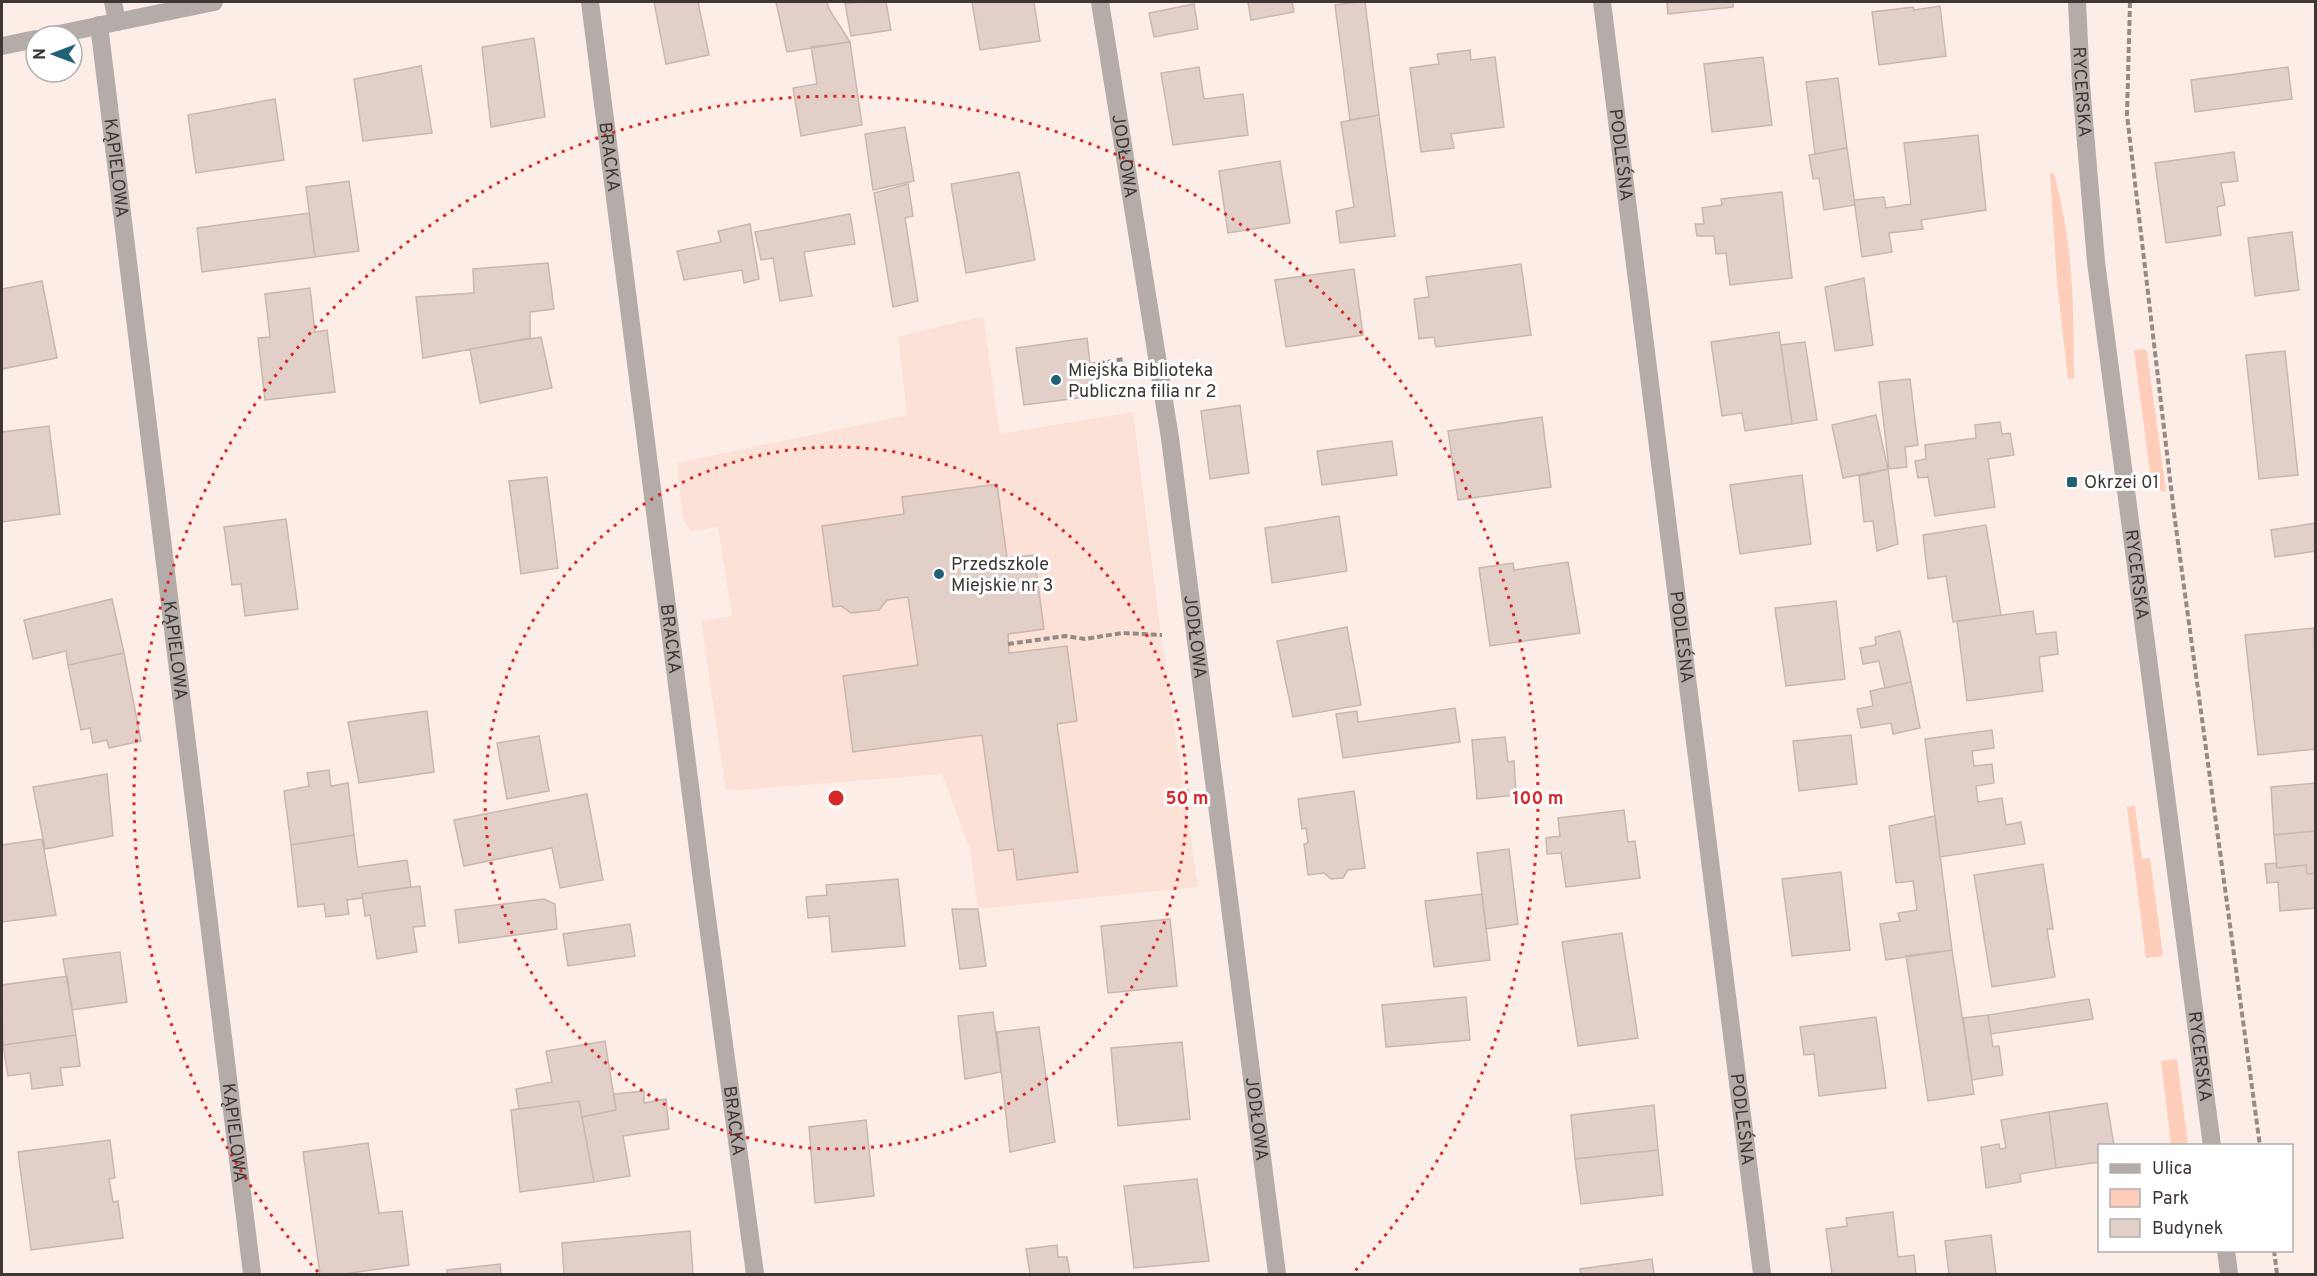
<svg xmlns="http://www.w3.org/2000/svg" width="2317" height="1276" viewBox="0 0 2317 1276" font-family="Overpass,sans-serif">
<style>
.built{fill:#fce1d6}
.green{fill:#feceba}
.building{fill:#e2cfc8;stroke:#c9b7af;stroke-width:1.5}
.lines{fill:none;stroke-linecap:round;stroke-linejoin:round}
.path{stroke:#958a85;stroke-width:4;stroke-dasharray:6 3;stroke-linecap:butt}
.minor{stroke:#b4aca8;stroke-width:18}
.ring{fill:none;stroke:#d62828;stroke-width:3;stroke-dasharray:3 6}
.poi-dot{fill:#216176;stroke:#fff;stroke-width:2}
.labels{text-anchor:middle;stroke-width:6;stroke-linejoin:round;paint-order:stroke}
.street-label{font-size:18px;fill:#3d3633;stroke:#fff}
.poi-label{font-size:18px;fill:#3d3633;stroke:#fff;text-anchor:start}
.centre{fill:#d62828;stroke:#fff;stroke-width:3}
.ring-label{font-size:18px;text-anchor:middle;font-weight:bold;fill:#d62828;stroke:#fff;stroke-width:6;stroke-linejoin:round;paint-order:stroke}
</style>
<rect width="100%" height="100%" fill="#fdede7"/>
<path class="built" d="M 983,316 L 1000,434 L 1133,412 L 1161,635 L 1198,887 L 978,909 L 970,849 L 942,774 L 726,791 L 701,621 L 732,616 L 718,527 L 690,531 L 683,518 L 677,463 L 907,415 L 898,337 Z"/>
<path class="green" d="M 2050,172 L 2054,174 C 2073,242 2074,309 2074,378 L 2068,379 L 2057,282 Z
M 2144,349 L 2147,352 L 2166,492 L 2152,488 L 2134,350 Z
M 2135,806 L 2142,859 L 2150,858 L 2163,956 L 2146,958 L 2127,807 Z
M 2177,1059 L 2188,1145 L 2171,1145 L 2161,1061 Z"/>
<path class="building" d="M 654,2 L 701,2 L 698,2 L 709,55 L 666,64 Z
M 776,2 L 827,2 L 829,9 L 850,42 L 787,52 Z
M 861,2 L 886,2 L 891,30 L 851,36 L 845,4 Z
M 972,2 L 1034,2 L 1040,41 L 980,50 Z
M 1248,2 L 1292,2 L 1294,12 L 1251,20 Z
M 1358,2 L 1365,2 L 1379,115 L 1350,120 L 1335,5 Z
M 1667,2 L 1733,2 L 1733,7 L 1668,14 Z
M 1194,4 L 1198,29 L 1154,37 L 1149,13 Z
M 1940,6 L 1946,56 L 1879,65 L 1872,12 L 1913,7 L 1914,10 Z
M 534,38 L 545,117 L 491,127 L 482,47 Z
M 850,42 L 862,125 L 801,136 L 793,88 L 817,84 L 811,47 Z
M 1470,50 L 1471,60 L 1495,57 L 1504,127 L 1451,134 L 1454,148 L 1421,152 L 1410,68 L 1439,64 L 1437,54 Z
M 1763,57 L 1772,125 L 1712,132 L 1704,64 Z
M 421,66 L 432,133 L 363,141 L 354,79 Z
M 1199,67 L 1204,99 L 1243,94 L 1248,135 L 1173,145 L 1161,73 Z
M 2288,67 L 2292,99 L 2195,112 L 2191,80 Z
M 1838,78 L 1847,148 L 1815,154 L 1806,82 Z
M 275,99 L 284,160 L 196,173 L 188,115 Z
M 1379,115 L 1395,236 L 1340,243 L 1336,211 L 1354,207 L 1341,122 Z
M 905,127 L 914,181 L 873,190 L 865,134 Z
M 1978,135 L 1986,210 L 1921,220 L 1923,229 L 1889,233 L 1892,252 L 1862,257 L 1854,200 L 1884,197 L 1886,208 L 1911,204 L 1904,143 Z
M 1847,148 L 1855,205 L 1824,210 L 1819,178 L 1813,179 L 1809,155 Z
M 2234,152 L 2238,181 L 2221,183 L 2225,205 L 2217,207 L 2221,235 L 2166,243 L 2155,163 Z
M 1280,161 L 1290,223 L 1228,233 L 1219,171 Z
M 1019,172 L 1035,260 L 966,273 L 951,184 Z
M 349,181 L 359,251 L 315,257 L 306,187 Z
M 908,184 L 913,216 L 905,218 L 918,301 L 893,307 L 874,193 Z
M 1782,192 L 1792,278 L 1730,285 L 1726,253 L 1716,254 L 1714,236 L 1697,236 L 1695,224 L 1704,224 L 1702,208 L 1722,205 L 1721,199 Z
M 309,213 L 315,257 L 202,272 L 197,228 Z
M 850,214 L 855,244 L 804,252 L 812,296 L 780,301 L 773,258 L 761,260 L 755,232 Z
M 750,224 L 759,279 L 744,283 L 742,270 L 684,280 L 677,251 L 721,242 L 718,231 Z
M 2292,232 L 2299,290 L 2255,296 L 2248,238 Z
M 548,263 L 554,309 L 530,312 L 530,338 L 423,358 L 416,297 L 474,293 L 473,269 Z
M 1521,264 L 1531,335 L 1436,347 L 1434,337 L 1419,339 L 1414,299 L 1429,297 L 1426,277 Z
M 1354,269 L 1363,335 L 1286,347 L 1275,280 Z
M 1864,278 L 1873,345 L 1835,351 L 1825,287 Z
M 42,281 L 57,358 L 2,369 L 2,289 Z
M 310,288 L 315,332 L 327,330 L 335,392 L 265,400 L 258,338 L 270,337 L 265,294 Z
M 1779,332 L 1792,424 L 1745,431 L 1742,413 L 1722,416 L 1711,342 Z
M 541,337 L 552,388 L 480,403 L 470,349 Z
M 1087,338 L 1094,396 L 1024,405 L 1016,348 Z
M 1805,342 L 1817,420 L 1792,424 L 1781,345 Z
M 2285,351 L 2298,475 L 2259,479 L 2246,355 Z
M 1910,379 L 1918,445 L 1905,447 L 1907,467 L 1889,469 L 1879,382 Z
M 1240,405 L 1249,473 L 1210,479 L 1201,411 Z
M 1876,415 L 1888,469 L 1843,478 L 1832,425 Z
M 1542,417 L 1551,487 L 1458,500 L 1448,431 Z
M 2000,422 L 2002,434 L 2010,433 L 2014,455 L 1988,459 L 1995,507 L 1935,516 L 1928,477 L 1918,478 L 1915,461 L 1926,459 L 1925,445 L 1976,438 L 1975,425 Z
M 49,426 L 60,514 L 2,522 L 2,432 Z
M 1392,441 L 1397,475 L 1322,485 L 1317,451 Z
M 1888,469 L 1898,544 L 1877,551 L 1873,521 L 1864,522 L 1859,476 Z
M 1802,475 L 1811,544 L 1740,554 L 1730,485 Z
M 547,477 L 558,568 L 521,574 L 509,481 Z
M 997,484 L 1007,558 L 1034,555 L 1044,629 L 1008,634 L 1009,653 L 1067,646 L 1077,721 L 1057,724 L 1078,872 L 1017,880 L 1013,849 L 998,851 L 982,735 L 853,752 L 843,676 L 918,665 L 908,597 L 887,600 L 879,610 L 851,613 L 841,606 L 833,607 L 822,526 L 904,514 L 902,497 Z
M 1339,516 L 1347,571 L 1272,583 L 1265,528 Z
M 286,519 L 298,609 L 245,616 L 241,584 L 232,585 L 224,527 Z
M 2316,523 L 2316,551 L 2275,557 L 2271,530 Z
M 1986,525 L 2001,615 L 1953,622 L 1946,576 L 1928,579 L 1923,535 Z
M 1568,562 L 1580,633 L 1490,646 L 1479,568 L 1513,563 L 1514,570 Z
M 112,599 L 124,653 L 68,665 L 66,651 L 33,659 L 24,620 Z
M 1836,601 L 1845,679 L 1786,686 L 1775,608 Z
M 2033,611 L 2036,634 L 2056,632 L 2058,654 L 2039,657 L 2043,691 L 1967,701 L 1957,621 Z
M 1347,627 L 1361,705 L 1293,717 L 1277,641 Z
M 2314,628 L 2316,749 L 2258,755 L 2245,635 Z
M 1900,631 L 1911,682 L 1885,688 L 1879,661 L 1863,664 L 1860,648 L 1876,645 L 1875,637 Z
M 124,653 L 141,741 L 109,748 L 107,740 L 93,743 L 90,728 L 81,730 L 68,665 Z
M 1911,682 L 1920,728 L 1893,734 L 1891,723 L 1861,728 L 1857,709 L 1873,706 L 1870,691 Z
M 1455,708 L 1460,742 L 1343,758 L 1336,714 L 1357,711 L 1358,722 Z
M 427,711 L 434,772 L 359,783 L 348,722 Z
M 1992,730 L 1994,748 L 1972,751 L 1974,766 L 1992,764 L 1994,783 L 1976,786 L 1978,802 L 2002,798 L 2006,825 L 2021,822 L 2025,844 L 1940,857 L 1925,739 Z
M 1851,735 L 1857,784 L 1799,791 L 1793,741 Z
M 539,736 L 549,791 L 507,799 L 497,743 Z
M 1505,737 L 1508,762 L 1514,761 L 1516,795 L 1477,799 L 1472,740 Z
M 329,770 L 331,786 L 348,783 L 354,835 L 291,845 L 284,791 L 309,786 L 307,773 Z
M 107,774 L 113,836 L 45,849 L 33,787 Z
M 2316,783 L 2316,831 L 2274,835 L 2271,787 Z
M 1354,791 L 1365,868 L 1348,870 L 1343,878 L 1331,879 L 1324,873 L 1308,875 L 1304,844 L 1308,843 L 1306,828 L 1302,829 L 1298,799 Z
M 587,794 L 603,880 L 560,888 L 552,848 L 464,866 L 454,820 Z
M 1624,810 L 1628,842 L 1635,841 L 1640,878 L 1566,887 L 1561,853 L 1547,854 L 1546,838 L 1560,836 L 1558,818 Z
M 1935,816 L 1952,950 L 1886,960 L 1880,924 L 1900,921 L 1898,913 L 1917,910 L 1913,881 L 1896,883 L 1889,826 Z
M 2316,831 L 2316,873 L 2307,874 L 2306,865 L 2277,868 L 2274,835 Z
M 354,835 L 358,867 L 407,860 L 411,887 L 362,894 L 362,898 L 347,900 L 349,914 L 326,917 L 324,904 L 298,907 L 291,845 Z
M 42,839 L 56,915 L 2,922 L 2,845 Z
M 1509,849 L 1518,924 L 1486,929 L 1477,853 Z
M 2276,863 L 2277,868 L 2306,865 L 2307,874 L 2316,873 L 2316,908 L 2280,911 L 2278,882 L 2267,883 L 2265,864 Z
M 2043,864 L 2053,929 L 2047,929 L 2055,977 L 1992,987 L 1974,875 Z
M 1841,872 L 1850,950 L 1792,956 L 1782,879 Z
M 898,879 L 905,946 L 832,952 L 829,916 L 808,918 L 806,897 L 827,895 L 826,885 Z
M 420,886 L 425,926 L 413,927 L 417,952 L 377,959 L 370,915 L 365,916 L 362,894 Z
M 1482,894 L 1490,960 L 1434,967 L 1425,901 Z
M 544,899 L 555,904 L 557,929 L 459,943 L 455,910 Z
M 952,909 L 978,909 L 986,966 L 960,969 Z
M 1170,919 L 1177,986 L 1108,993 L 1101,926 Z
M 630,924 L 635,956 L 568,966 L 563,934 Z
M 1622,933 L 1638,1038 L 1578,1046 L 1562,942 Z
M 1952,950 L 1974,1094 L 1928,1101 L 1906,956 Z
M 120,952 L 127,1002 L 72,1010 L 63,959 Z
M 67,976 L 76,1035 L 3,1045 L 2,985 Z
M 1466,997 L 1470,1040 L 1386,1047 L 1382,1005 Z
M 2089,999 L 2093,1019 L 1991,1034 L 1988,1015 Z
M 993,1012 L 1001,1072 L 965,1079 L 958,1016 Z
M 1988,1015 L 1993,1047 L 1999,1046 L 2003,1075 L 1972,1080 L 1963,1018 Z
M 1876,1017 L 1886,1088 L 1819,1096 L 1814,1054 L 1804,1055 L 1800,1027 Z
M 1039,1027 L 1055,1142 L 1010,1152 L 997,1032 Z
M 76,1035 L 80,1066 L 60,1068 L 63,1085 L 32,1089 L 30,1073 L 8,1076 L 3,1045 Z
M 605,1041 L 616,1110 L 582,1117 L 579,1101 L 519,1109 L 516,1089 L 552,1082 L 546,1051 Z
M 1182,1042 L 1190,1119 L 1118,1126 L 1111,1048 Z
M 644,1091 L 644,1103 L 666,1099 L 669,1129 L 623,1136 L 630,1176 L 594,1182 L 582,1117 L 616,1110 L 614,1094 Z
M 579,1101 L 594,1182 L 520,1192 L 511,1110 Z
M 2107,1103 L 2114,1146 L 2100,1146 L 2100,1162 L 2056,1168 L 2049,1112 Z
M 1654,1105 L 1658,1150 L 1575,1159 L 1571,1115 Z
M 2049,1112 L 2056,1168 L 2020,1174 L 2021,1182 L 1986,1188 L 1981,1147 L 1999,1144 L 2000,1149 L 2006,1148 L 2001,1120 Z
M 866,1120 L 874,1196 L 815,1203 L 809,1127 Z
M 110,1140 L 115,1178 L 109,1179 L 113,1202 L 118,1201 L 123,1238 L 31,1250 L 18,1152 Z
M 368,1143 L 379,1213 L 402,1211 L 409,1265 L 343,1274 L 320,1274 L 303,1152 Z
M 1658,1150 L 1663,1195 L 1581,1204 L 1575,1159 Z
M 1197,1179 L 1209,1261 L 1134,1268 L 1124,1186 Z
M 1893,1212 L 1898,1257 L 1914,1255 L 1916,1274 L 1832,1274 L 1826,1229 L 1847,1226 L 1846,1218 Z
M 690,1231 L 693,1274 L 564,1274 L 562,1243 Z
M 1991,1235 L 1996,1274 L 1949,1274 L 1945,1241 Z
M 1057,1245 L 1058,1257 L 1067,1257 L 1070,1274 L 1030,1274 L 1026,1249 Z
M 1652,1259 L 1654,1274 L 1581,1274 L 1580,1269 Z
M 500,1264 L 501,1274 L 447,1274 L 447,1270 Z"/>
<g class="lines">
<path class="path" d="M 2130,2 L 2127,115 L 2174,513 L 2260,1146
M 1090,365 L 1124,359
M 1008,644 L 1065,636 L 1085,639 L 1122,633 L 1162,635
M 2274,1250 L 2277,1274"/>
<g class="minor">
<path d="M 113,2 L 117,22"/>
<path id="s1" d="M 590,2 L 702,881 L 755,1274"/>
<path id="s2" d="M 1100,2 L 1170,438 L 1277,1274"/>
<path id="s3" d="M 1602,2 L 1762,1274"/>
<path id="s4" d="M 2077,2 L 2081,84 L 2096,262 L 2212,1146"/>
<path id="s5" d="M 99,25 L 252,1274"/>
<path d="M 49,36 L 214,2"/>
<path d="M 2,46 L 36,39"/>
<path d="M 2226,1250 L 2229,1274"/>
</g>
</g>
<g class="ring">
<circle cx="836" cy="798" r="351"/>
<path d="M318 1272A702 702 0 1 1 1354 1272"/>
</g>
<g class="poi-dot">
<circle cx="1056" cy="380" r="6"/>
<rect x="2066" y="476" width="12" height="12" rx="3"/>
<circle cx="939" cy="574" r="6"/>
</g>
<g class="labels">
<g class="street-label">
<text dy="6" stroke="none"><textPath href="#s4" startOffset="90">RYCERSKA</textPath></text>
<text dy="6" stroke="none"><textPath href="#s1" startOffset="156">BRACKA</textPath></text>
<text dy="6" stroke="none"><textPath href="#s2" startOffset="156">JODŁOWA</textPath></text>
<text dy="6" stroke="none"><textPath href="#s3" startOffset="154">PODLEŚNA</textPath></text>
<text dy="6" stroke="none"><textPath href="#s5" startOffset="144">KĄPIELOWA</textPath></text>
<text dy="6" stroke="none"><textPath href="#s4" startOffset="576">RYCERSKA</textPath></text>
<text dy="6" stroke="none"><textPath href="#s2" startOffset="642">JODŁOWA</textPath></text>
<text dy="6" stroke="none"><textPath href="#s1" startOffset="642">BRACKA</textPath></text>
<text dy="6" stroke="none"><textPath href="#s3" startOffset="640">PODLEŚNA</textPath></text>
<text dy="6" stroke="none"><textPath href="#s5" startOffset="630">KĄPIELOWA</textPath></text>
<text dy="6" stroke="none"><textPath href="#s4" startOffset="1062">RYCERSKA</textPath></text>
<text dy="6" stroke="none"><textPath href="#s2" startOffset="1128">JODŁOWA</textPath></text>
<text dy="6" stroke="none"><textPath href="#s1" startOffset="1128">BRACKA</textPath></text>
<text dy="6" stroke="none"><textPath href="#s3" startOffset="1126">PODLEŚNA</textPath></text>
<text dy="6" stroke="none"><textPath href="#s5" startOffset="1116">KĄPIELOWA</textPath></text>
</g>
<g class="poi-label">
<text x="1068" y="376">Miejska Biblioteka<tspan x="1068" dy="21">Publiczna filia nr 2</tspan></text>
<text x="2084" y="488">Okrzei 01</text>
<text x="951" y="570">Przedszkole<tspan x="951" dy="21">Miejskie nr 3</tspan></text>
</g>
</g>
<circle cx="836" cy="798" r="9" class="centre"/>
<g class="ring-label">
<text x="1187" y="804">50 m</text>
<text x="1538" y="804">100 m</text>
</g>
<rect width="2317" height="1276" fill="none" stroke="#3d3633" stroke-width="6"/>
<rect x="2098" y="1144" width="195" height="108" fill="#ffffff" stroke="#b1afad" stroke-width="1.5"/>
<rect x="2110" y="1164" width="30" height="9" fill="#b4aca8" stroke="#b1afad" stroke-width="1.5"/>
<text x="2152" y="1174" font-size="18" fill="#3d3633">Ulica</text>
<rect x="2110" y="1189" width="30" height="18" fill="#feceba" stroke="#b1afad" stroke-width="1.5"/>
<text x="2152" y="1204" font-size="18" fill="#3d3633">Park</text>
<rect x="2110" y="1219" width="30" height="18" fill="#e2cfc8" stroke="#b1afad" stroke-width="1.5"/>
<text x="2152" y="1234" font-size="18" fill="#3d3633">Budynek</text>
<g transform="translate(54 54) rotate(270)"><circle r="28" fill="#ffffff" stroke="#b1afad" stroke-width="1.5"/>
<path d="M0-4.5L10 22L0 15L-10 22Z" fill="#216176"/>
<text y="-9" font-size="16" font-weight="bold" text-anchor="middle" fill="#3d3633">N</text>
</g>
</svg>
